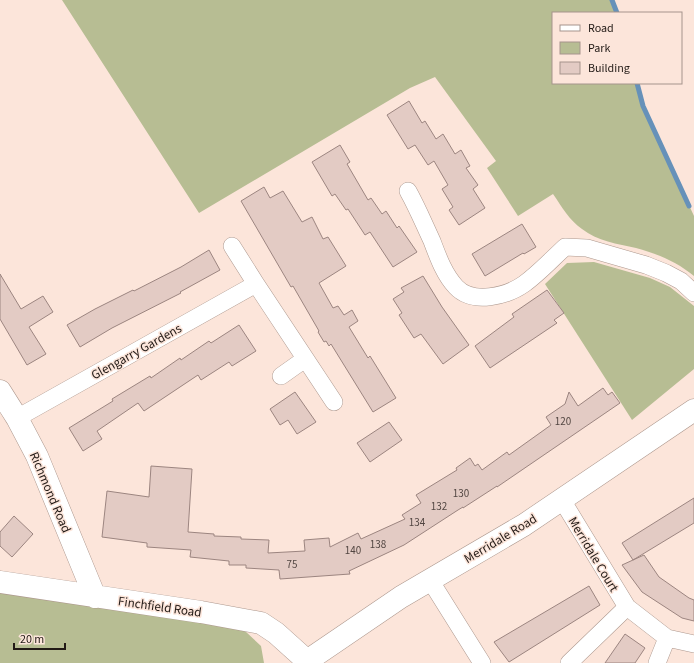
<svg xmlns="http://www.w3.org/2000/svg" width="694" height="663" viewBox="0 0 694 663" font-family="'Source Sans 3',sans-serif">
<style>
.green{fill:#b7bd93}
.lines{fill:none;stroke-linecap:round;stroke-linejoin:round}
.stream{stroke:#6691b9;stroke-width:5}
.building{fill:#e3cbc4;stroke:#9c8580}
.minor-casing{stroke:#ad988e;stroke-width:18}
.tertiary-casing{stroke:#ad988e;stroke-width:23}
.minor{stroke:#fff;stroke-width:17}
.tertiary{stroke:#fff;stroke-width:22}
.labels{text-anchor:middle;stroke-width:3;stroke-linejoin:round;paint-order:stroke}
.number-label{font-size:11px;fill:#524642}
.street-label{font-size:13px;fill:#221a16;stroke:#fce5da}
</style>
<rect width="100%" height="100%" fill="#fce5da"/>
<path class="green" d="M 62,0 L 612,0 L 617,13 L 553,13 L 553,83 L 637,83 L 643,106 L 694,216 L 694,276 C 677,262 658,254 636,248 C 618,244 597,241 582,229 C 569,220 562,207 553,194 L 518,216 L 487,168 L 496,161 L 435,77 L 410,88 L 199,213 Z
M 594,262 L 650,278 L 670,287 L 694,306 L 694,369 L 632,420 L 545,284 L 567,263 Z
M 0,587 L 245,631 L 261,646 L 264,663 L 0,663 Z"/>
<g class="lines">
<path class="stream" d="M 612,0 L 617,13
M 637,83 L 643,106 L 689,206"/>
</g>
<path class="building" d="M 409,101 L 422,123 L 425,121 L 436,139 L 443,134 L 455,154 L 461,150 L 470,166 L 466,168 L 478,185 L 473,189 L 485,208 L 459,225 L 449,210 L 453,207 L 442,189 L 448,185 L 434,161 L 428,165 L 415,145 L 408,149 L 387,115 Z
M 340,145 L 350,162 L 347,164 L 368,200 L 371,198 L 382,214 L 386,211 L 397,228 L 399,226 L 417,252 L 393,267 L 370,232 L 365,235 L 348,209 L 346,210 L 335,194 L 332,196 L 312,162 Z
M 264,187 L 270,198 L 283,191 L 302,222 L 312,217 L 323,239 L 328,237 L 346,266 L 319,283 L 333,308 L 338,306 L 344,315 L 352,310 L 358,321 L 349,327 L 368,358 L 370,356 L 396,398 L 373,412 L 331,344 L 329,346 L 326,341 L 324,342 L 318,332 L 319,331 L 293,286 L 291,287 L 241,201 Z
M 522,224 L 536,247 L 524,254 L 523,253 L 485,276 L 472,254 Z
M 209,250 L 220,270 L 180,292 L 181,293 L 112,328 L 80,347 L 67,325 L 95,309 L 133,290 L 134,291 L 181,267 Z
M 0,274 L 21,309 L 43,296 L 53,312 L 29,327 L 46,354 L 27,365 L 0,319 Z
M 423,276 L 442,307 L 469,345 L 443,364 L 421,334 L 414,338 L 399,315 L 402,313 L 393,299 L 404,292 L 401,288 Z
M 547,290 L 564,313 L 554,320 L 557,323 L 490,368 L 475,346 L 514,317 L 512,314 Z
M 239,325 L 256,351 L 232,366 L 229,362 L 201,380 L 198,375 L 144,411 L 138,403 L 97,431 L 102,439 L 83,451 L 69,428 L 113,401 L 112,399 L 150,376 L 151,378 L 180,358 L 181,360 L 209,341 L 211,343 Z
M 603,388 L 608,395 L 612,392 L 620,403 L 497,487 L 497,486 L 463,508 L 463,507 L 458,510 L 404,545 L 349,571 L 350,574 L 280,579 L 279,570 L 246,568 L 246,565 L 229,565 L 229,561 L 190,557 L 191,550 L 147,547 L 147,543 L 102,537 L 107,491 L 149,497 L 151,466 L 192,469 L 188,532 L 214,534 L 214,536 L 241,537 L 241,539 L 269,540 L 268,553 L 305,551 L 304,540 L 329,538 L 330,547 L 358,533 L 361,539 L 405,519 L 402,515 L 421,503 L 416,495 L 457,470 L 456,468 L 470,458 L 475,466 L 478,464 L 482,470 L 507,452 L 509,455 L 551,425 L 546,417 L 565,404 L 569,392 L 578,406 Z
M 295,392 L 316,422 L 297,434 L 288,420 L 280,425 L 270,409 Z
M 389,422 L 402,440 L 370,462 L 357,443 Z
M 694,498 L 694,523 L 633,560 L 622,543 Z
M 14,516 L 33,534 L 12,557 L 0,546 L 0,532 Z
M 644,555 L 659,577 L 689,598 L 694,600 L 694,621 L 682,618 L 642,592 L 622,565 Z
M 589,586 L 600,605 L 509,662 L 494,642 Z
M 625,634 L 645,648 L 635,663 L 605,663 Z"/>
<g class="lines">
<defs>
<path id="minor" d="M 408,191 C 417,207 424,224 432,241 C 438,257 444,274 456,287 C 473,305 507,296 524,284 C 538,274 552,259 565,247 L 587,248 L 646,265 L 666,273 L 681,281 L 694,293
M 232,246 L 256,284 L 334,402
M 281,376 L 305,359
M 17,418 L 256,284
M 562,500 L 627,607 L 667,638 L 694,644
M 430,580 L 482,663
M 569,663 L 627,607
M 657,663 L 667,638"/>
<path id="tertiary" d="M 0,391 L 17,418 L 37,456 L 95,597
M 0,582 L 201,612 L 261,623 L 276,633 L 306,660
M 304,663 L 401,597 L 524,525 L 694,410"/>
</defs>
<use href="#minor" class="minor-casing"/>
<use href="#tertiary" class="tertiary-casing"/>
<use href="#minor" class="minor"/>
<use href="#tertiary" class="tertiary"/>
</g>
<g class="labels">
<g class="number-label">
<text x="563" y="425">120</text>
<text x="461" y="497">130</text>
<text x="439" y="510">132</text>
<text x="417" y="526">134</text>
<text x="378" y="548">138</text>
<text x="353" y="554">140</text>
<text x="292" y="568">75</text>
</g>
<g class="street-label">
<text transform="translate(136 351) rotate(-29)" y="5">Glengarry Gardens</text>
<text transform="translate(51 492) rotate(67)" y="5">Richmond Road</text>
<text transform="translate(500 538) rotate(-31)" y="5">Merridale Road</text>
<text transform="translate(594 554) rotate(59)" y="5">Merridale Court</text>
<text transform="translate(160 606) rotate(8)" y="5">Finchfield Road</text>
</g>
</g>
<rect x="552" y="12" width="130" height="72" fill="#fce5da" stroke="#a5948c"/>
<rect x="560" y="25" width="20" height="6" fill="#ffffff" stroke="#a5948c"/>
<text x="588" y="32" font-size="12" fill="#221a16">Road</text>
<rect x="560" y="42" width="20" height="12" fill="#b7bd93" stroke="#a5948c"/>
<text x="588" y="52" font-size="12" fill="#221a16">Park</text>
<rect x="560" y="62" width="20" height="12" fill="#e3cbc4" stroke="#a5948c"/>
<text x="588" y="72" font-size="12" fill="#221a16">Building</text>
<path d="M14 643v6h51v-6" fill="none" stroke="#221a16" stroke-width="2"/>
<text x="20" y="643" font-size="12" fill="#221a16" stroke="#fce5da" stroke-width="3" paint-order="stroke">20 m</text>
</svg>
